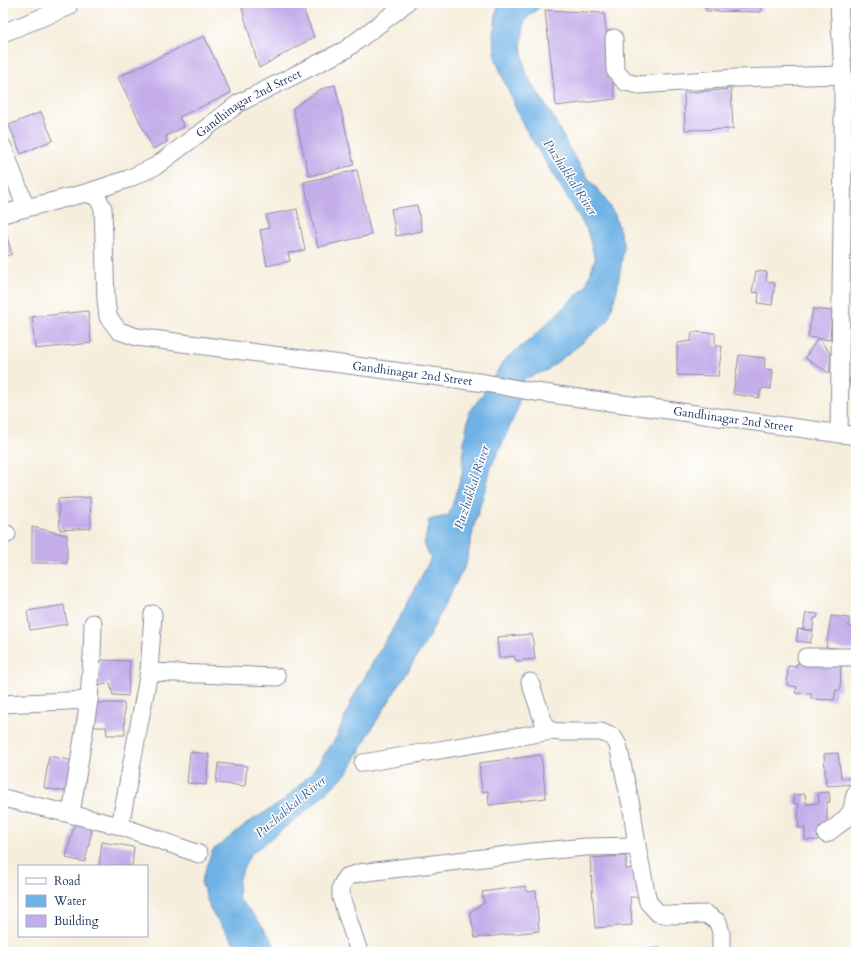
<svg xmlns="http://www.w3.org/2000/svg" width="859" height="955" viewBox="0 0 859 955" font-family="Cardo,serif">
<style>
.water{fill:#6fb2e5;stroke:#4570a2}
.building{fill:#c5adea}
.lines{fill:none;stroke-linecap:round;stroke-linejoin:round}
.minor-casing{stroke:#888e9d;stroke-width:19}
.minor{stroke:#fff;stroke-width:17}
.labels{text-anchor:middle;stroke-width:3;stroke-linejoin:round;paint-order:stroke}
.street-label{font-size:12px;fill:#1b2f5e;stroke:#fff}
.water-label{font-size:13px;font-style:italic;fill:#385d8d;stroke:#fff}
</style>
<rect width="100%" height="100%" fill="#fff"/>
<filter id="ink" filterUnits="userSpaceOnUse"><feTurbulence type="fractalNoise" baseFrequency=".025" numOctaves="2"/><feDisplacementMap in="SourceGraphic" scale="8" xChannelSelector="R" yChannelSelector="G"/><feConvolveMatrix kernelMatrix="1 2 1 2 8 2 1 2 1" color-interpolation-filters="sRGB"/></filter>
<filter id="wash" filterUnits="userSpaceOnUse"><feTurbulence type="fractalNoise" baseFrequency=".012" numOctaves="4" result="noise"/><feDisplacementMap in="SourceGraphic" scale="16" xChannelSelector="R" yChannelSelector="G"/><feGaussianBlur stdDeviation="0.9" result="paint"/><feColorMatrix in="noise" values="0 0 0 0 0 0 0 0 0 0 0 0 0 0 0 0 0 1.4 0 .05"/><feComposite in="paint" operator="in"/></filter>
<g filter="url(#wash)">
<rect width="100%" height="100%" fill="#f6eedc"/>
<path class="water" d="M 499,3 L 544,3 L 525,20 L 521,45 L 526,74 L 553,117 L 570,150 L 588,178 L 603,196 L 615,215 L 624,246 L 617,290 L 608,321 L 577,347 L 547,370 L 524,379 L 517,410 L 502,444 L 491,467 L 488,480 L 474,526 L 466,564 L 445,604 L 427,640 L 371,730 L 348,772 L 311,807 L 250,855 L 239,878 L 238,898 C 253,914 269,931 277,952 L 240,952 L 230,937 L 211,911 L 201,882 L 212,851 L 249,822 L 282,802 L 312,772 L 336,738 L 353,698 L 378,653 L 404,610 L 431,558 L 424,546 L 429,520 L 449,515 L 462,474 L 464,440 L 470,410 L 481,397 L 504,360 L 532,338 L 586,286 L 595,259 L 587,230 L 523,125 L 505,83 L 496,60 L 493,34 L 498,4 Z"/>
<g id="blocks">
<path class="building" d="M 246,3 L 301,3 L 314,37 L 259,68 L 241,5 Z
M 706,3 L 762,3 L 761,12 L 706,11 Z
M 545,10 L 604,13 L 615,99 L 556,106 Z
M 204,36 L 231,93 L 179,117 L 184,127 L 166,136 L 167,142 L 153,149 L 118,77 Z
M 335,85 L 354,165 L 309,176 L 293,108 L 321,89 Z
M 731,89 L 733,129 L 685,130 L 684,93 Z
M 41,112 L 53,140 L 21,154 L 9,125 Z
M 357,170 L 371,235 L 318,247 L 304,182 Z
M 417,205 L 422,231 L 396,236 L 391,209 Z
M 297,209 L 305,250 L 288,253 L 290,261 L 267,266 L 260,230 L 269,228 L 266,215 Z
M 3,223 L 12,254 L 3,257 Z
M 756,271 L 767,272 L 766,281 L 775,283 L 772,305 L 758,303 L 759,293 L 752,292 Z
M 813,309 L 832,311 L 830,340 L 808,337 Z
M 88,311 L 91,343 L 35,349 L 32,317 Z
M 692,332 L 715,333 L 715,346 L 722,346 L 718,376 L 677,375 L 677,343 L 691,341 Z
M 818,338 L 831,354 L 829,373 L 805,358 Z
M 739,355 L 765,358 L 764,369 L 773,370 L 771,389 L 762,388 L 759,398 L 733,394 Z
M 855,369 L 856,369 L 856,388 L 852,387 L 849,379 L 854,374 Z
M 90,497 L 91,528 L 60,530 L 58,499 Z
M 32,527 L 67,535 L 67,563 L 32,563 Z
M 64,605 L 67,624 L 30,630 L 27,611 Z
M 806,613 L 818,614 L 817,618 L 814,618 L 813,630 L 803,629 Z
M 831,616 L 849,618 L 849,626 L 856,628 L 854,650 L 826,647 Z
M 798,629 L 813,631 L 810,643 L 796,641 Z
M 532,634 L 535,659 L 516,661 L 514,656 L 499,658 L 497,637 Z
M 100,660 L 130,661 L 128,696 L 113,695 L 110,683 L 98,686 Z
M 797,663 L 841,666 L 840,691 L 836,690 L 834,700 L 811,699 L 811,694 L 795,693 L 797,687 L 787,685 L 788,666 L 797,667 Z
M 94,703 L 124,703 L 125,735 L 107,735 L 106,727 L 94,727 Z
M 856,740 L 856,757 L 855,757 L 852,741 Z
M 190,752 L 209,754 L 206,785 L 187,783 Z
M 838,753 L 841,778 L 856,779 L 856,784 L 826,786 L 824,754 Z
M 541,755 L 546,798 L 489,805 L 488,791 L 482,792 L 479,763 Z
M 49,756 L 74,761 L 69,792 L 44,788 Z
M 218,763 L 247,766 L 245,786 L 216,783 Z
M 829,792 L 830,802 L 827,802 L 827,827 L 819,827 L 818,840 L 805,840 L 805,828 L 799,828 L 798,804 L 794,804 L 793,795 L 805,794 L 806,804 L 819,803 L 818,793 Z
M 75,821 L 93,825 L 85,862 L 66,858 Z
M 102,842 L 134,847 L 132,866 L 99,866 Z
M 626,856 L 626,869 L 636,868 L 638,897 L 630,897 L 632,925 L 595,928 L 590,858 Z
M 525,886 L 527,892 L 536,891 L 539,931 L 475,938 L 470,912 L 484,903 L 482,892 Z
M 661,948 L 661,952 L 646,952 L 646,949 Z"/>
</g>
</g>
<g filter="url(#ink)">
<use href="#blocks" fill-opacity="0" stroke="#888e9d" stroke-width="1"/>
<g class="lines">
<defs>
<g id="minor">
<path d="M 839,3 L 843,75 L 843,154 L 839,434"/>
<path d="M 3,33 L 68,7"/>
<path d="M 614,38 L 615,70 L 625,82 L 639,85 L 736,78 L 843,75"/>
<path d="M 3,147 L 26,208"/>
<path id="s1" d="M 86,193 L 97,197 L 103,208 L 106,300 L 108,317 L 119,331 L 137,337 L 485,383 L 529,391 L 856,436"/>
<path id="s2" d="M 3,214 L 26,208 L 86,193 L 128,179 L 156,166 L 188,142 L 239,103 L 345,50 L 394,13 L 406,3"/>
<path d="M 3,535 L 7,534"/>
<path d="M 806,657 L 856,657"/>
<path d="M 149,672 L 153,614"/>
<path d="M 530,682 L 545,726 L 551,731 L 562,732 L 601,732 L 613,737 L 618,745 L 632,810 L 637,846"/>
<path d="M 3,704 L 89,700"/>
<path d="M 363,763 L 551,731"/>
<path d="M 3,798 L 120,826 L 149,672 L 277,677"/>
<path d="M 71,814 L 89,700 L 92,656 L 93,623"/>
<path d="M 120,826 L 199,854"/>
<path d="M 826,834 C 835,827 848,820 852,809 C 854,804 853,798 856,793"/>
<path d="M 359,952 L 341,897 L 341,887 L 346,877 L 359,873 L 532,852 L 586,847 L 637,846 L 648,902 L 658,913 L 670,915 L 706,914 L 718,922 L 721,933 L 721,952"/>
</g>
</defs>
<use href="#minor" class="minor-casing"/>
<use href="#minor" class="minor"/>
</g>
</g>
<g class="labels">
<g class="street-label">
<text dy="4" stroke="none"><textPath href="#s2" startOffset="273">Gandhinagar 2nd Street</textPath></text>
<text dy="4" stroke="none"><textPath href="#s1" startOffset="448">Gandhinagar 2nd Street</textPath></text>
<text dy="4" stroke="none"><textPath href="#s1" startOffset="772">Gandhinagar 2nd Street</textPath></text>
</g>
<g class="water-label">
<text transform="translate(571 177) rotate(57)" y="5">Puzhakkal River</text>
<text transform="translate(471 487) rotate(-72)" y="5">Puzhakkal River</text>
<text transform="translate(290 806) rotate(-40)" y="5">Puzhakkal River</text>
</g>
</g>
<rect width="859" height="955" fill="none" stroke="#fff" stroke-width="16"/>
<rect x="18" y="865" width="130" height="72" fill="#ffffff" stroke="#a4acbf"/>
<rect x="26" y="878" width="20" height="6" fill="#ffffff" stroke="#a4acbf"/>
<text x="54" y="885" font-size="12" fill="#1b2f5e">Road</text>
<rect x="26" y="895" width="20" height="12" fill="#6fb2e5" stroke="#a4acbf"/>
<text x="54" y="905" font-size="12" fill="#1b2f5e">Water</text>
<rect x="26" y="915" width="20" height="12" fill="#c5adea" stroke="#a4acbf"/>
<text x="54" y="925" font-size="12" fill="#1b2f5e">Building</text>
</svg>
